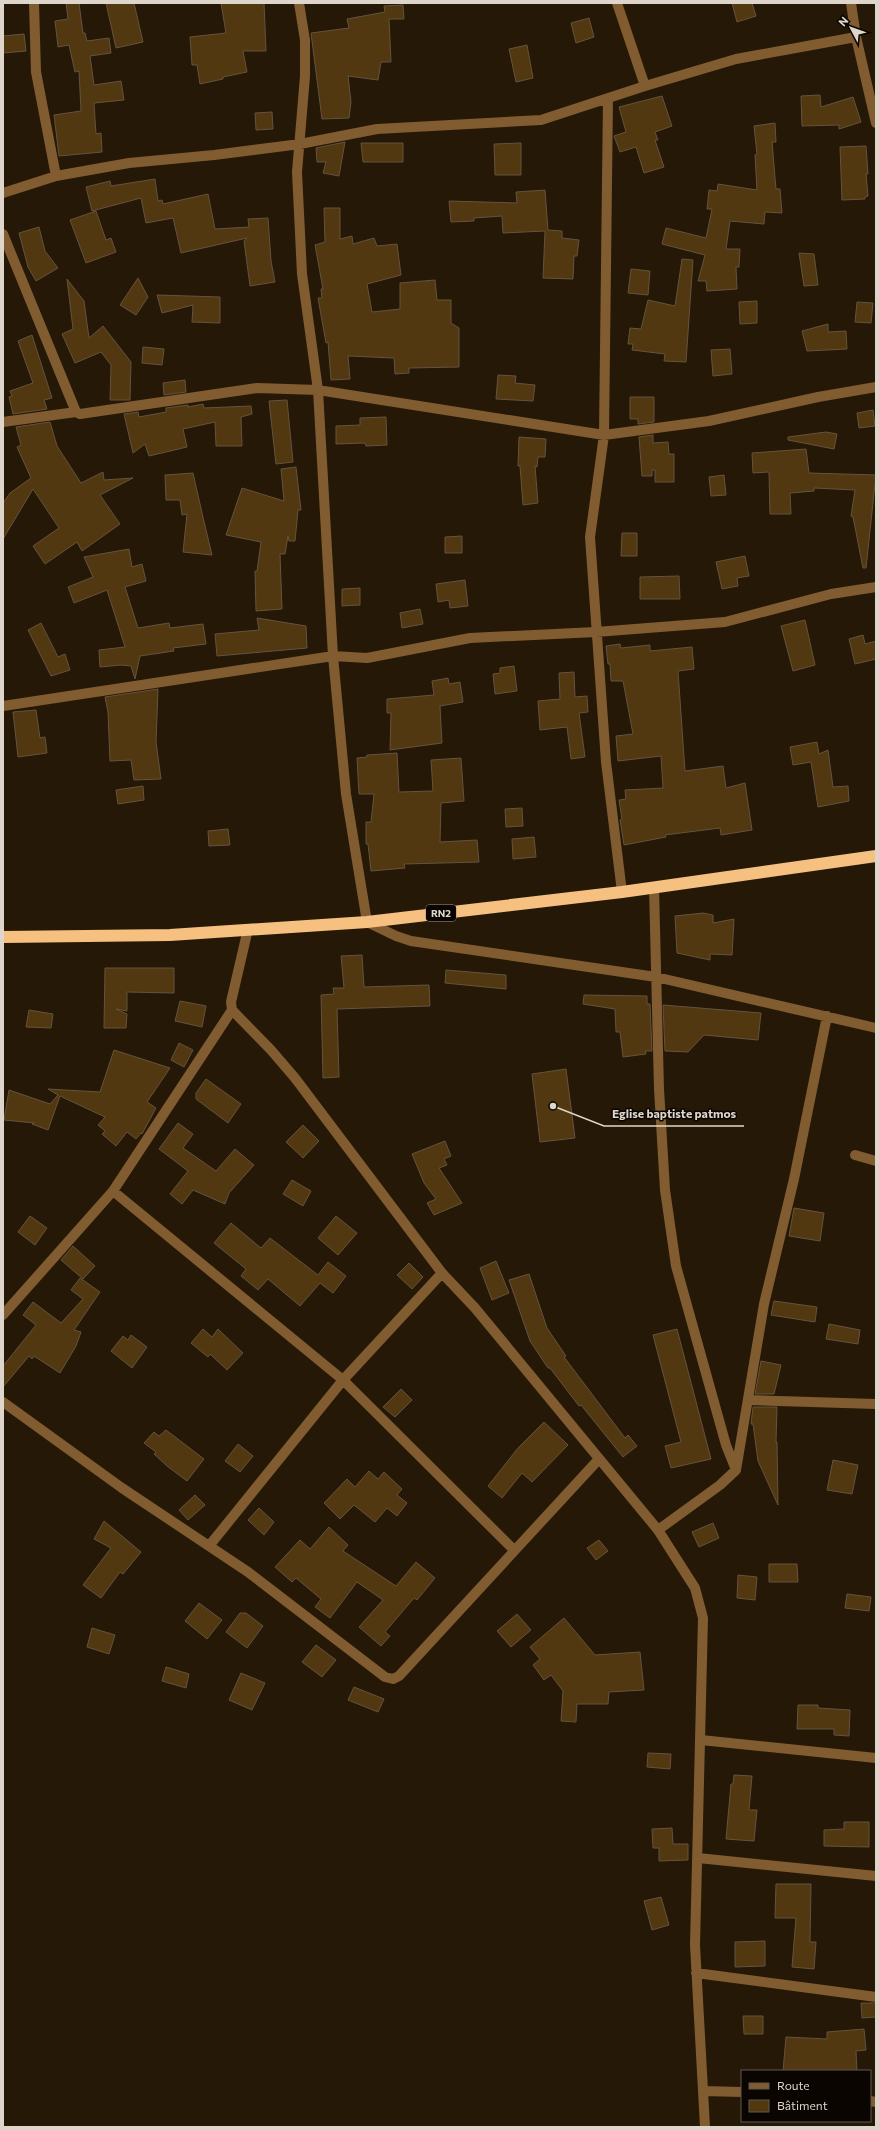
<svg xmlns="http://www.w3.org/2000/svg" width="879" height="2130" viewBox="0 0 879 2130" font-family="Commissioner,sans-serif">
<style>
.building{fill:#523810;stroke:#63533f}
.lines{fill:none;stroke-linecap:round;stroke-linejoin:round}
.minor{stroke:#805c30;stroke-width:10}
.highway{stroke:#f6c081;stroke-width:12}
.labels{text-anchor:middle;stroke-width:3;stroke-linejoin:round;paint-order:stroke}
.shield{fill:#0a0501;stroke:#9f978e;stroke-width:1}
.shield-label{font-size:10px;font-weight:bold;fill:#dfd6cb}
.leader{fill:none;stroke:#dfd6cb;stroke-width:1.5}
.callout-dot{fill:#dfd6cb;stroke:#0a0501;stroke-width:1.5}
.callout-label{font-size:12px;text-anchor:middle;font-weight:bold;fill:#dfd6cb;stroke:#0a0501;stroke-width:3;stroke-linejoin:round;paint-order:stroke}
</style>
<rect width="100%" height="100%" fill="#261806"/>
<path class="building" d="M 66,3 L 79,3 L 83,33 L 85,33 L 87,41 L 109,38 L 111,53 L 90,56 L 94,85 L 121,81 L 124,100 L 94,103 L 96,134 L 101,133 L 102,152 L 59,156 L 54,115 L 81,111 L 79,71 L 75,72 L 69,45 L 58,47 L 55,21 L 68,19 Z
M 106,3 L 134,3 L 143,42 L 116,48 Z
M 221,3 L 264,3 L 266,51 L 243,51 L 247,72 L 223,77 L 223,79 L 200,84 L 197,65 L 192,65 L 190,37 L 226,33 Z
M 732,3 L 752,3 L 756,16 L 737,22 Z
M 403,5 L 404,19 L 389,19 L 391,62 L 381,62 L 378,80 L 348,76 L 351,102 L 349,118 L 322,119 L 311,33 L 349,28 L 347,19 L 385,12 L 384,6 Z
M 589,18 L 594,37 L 576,43 L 571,23 Z
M 24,34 L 26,51 L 3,53 L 3,36 Z
M 527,45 L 533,78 L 516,82 L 509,49 Z
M 820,95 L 821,107 L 853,97 L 861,122 L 839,129 L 839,125 L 802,126 L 801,96 Z
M 662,96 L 672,126 L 655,132 L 658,140 L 655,140 L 664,167 L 644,173 L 636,147 L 620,152 L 614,136 L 626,132 L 619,107 Z
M 272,112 L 273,129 L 256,130 L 255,113 Z
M 775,123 L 776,142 L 772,142 L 776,189 L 780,189 L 782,213 L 765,212 L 764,224 L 730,221 L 726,249 L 740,249 L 739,267 L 736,267 L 737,289 L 707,291 L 706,281 L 698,281 L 705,255 L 662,244 L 666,228 L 706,238 L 712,209 L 707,209 L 709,190 L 717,191 L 718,184 L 757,190 L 755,155 L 757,154 L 754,126 Z
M 345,142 L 339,176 L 323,173 L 326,162 L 317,162 L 316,148 Z
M 361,143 L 403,143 L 403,162 L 363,162 Z
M 521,143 L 521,175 L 495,175 L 494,144 Z
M 866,146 L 868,174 L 866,174 L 868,196 L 865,197 L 865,199 L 842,200 L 840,147 Z
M 155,179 L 158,201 L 162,200 L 163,204 L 208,194 L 215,229 L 249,227 L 248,219 L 268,218 L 271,261 L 275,282 L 250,286 L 244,241 L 247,238 L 181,253 L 173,218 L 146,223 L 141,198 L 92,211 L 86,187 L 110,181 L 111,186 Z
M 545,190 L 548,230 L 562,231 L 562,238 L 579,240 L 577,256 L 574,256 L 573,279 L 543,278 L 545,231 L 503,233 L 502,216 L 474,218 L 474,221 L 451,222 L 449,201 L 517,203 L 516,192 Z
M 324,208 L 340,208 L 340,239 L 352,236 L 353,244 L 374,238 L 377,246 L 397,244 L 401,275 L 367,284 L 372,312 L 400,309 L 400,283 L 435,280 L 437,300 L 451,300 L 451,323 L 459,328 L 459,367 L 409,368 L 409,373 L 395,374 L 394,358 L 348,356 L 350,379 L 331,380 L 328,342 L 326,343 L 318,298 L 322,298 L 321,289 L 323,289 L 315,245 L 325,242 Z
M 96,211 L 106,240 L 111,238 L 116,252 L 86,263 L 70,220 Z
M 39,227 L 45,251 L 58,268 L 36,281 L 28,267 L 19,233 Z
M 799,253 L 814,254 L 818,285 L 804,286 Z
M 682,259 L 693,260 L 686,362 L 664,361 L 665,354 L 632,350 L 633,344 L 628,344 L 630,328 L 641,329 L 648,300 L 675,306 Z
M 631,269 L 650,271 L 648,295 L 628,293 Z
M 138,278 L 148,297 L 136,315 L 120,305 Z
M 67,279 L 84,301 L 89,338 L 103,326 L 131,362 L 130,400 L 110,400 L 111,365 L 101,352 L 75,363 L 62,334 L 73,329 Z
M 157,295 L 220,297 L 220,323 L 192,322 L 193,305 L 162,313 Z
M 757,301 L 757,323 L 740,324 L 739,302 Z
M 857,302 L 873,303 L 871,323 L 855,322 Z
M 828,324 L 828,332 L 846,331 L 847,349 L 807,351 L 802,331 Z
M 32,335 L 52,398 L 44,400 L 47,409 L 13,414 L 9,397 L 12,396 L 10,391 L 33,383 L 18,341 Z
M 143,347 L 164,349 L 162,365 L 142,363 Z
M 730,349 L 732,374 L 713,376 L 711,350 Z
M 498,375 L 516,376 L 515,383 L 535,385 L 533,401 L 496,399 Z
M 185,380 L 186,392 L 164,395 L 163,383 Z
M 630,397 L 654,397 L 654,422 L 638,424 L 638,419 L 630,419 Z
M 287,400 L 293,462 L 276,464 L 269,401 Z
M 203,404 L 204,408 L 251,406 L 252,414 L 241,417 L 242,446 L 216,446 L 215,422 L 183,429 L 187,447 L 149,456 L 145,444 L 133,453 L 124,414 L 138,412 L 139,417 L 166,412 L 166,408 L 188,405 L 188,407 Z
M 873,410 L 875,426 L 859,428 L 857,413 Z
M 386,417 L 387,445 L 366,446 L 365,443 L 336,444 L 336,426 L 360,425 L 360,418 Z
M 50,422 L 57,446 L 81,483 L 103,472 L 104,480 L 133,478 L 100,495 L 120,524 L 82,551 L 77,542 L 45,564 L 33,546 L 59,528 L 33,489 L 3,539 L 3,503 L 10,493 L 31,478 L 17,447 L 21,445 L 16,427 Z
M 826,432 L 837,434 L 834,449 L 788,440 L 788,437 Z
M 653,435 L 653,443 L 668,442 L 669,454 L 674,454 L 674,482 L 655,482 L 655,470 L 652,470 L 652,476 L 642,476 L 639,437 Z
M 519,437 L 546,439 L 545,457 L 538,457 L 537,467 L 535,466 L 538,503 L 523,505 L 520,466 L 518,466 Z
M 806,449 L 809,473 L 876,475 L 866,568 L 863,568 L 853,517 L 851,516 L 855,490 L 814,488 L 814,491 L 790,493 L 791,514 L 770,514 L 769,472 L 753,473 L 752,453 Z
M 296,467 L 301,510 L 298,510 L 295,541 L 289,541 L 288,536 L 285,554 L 280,554 L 282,609 L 256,611 L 255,571 L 257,571 L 261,542 L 226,535 L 242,488 L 284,501 L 281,469 Z
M 193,473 L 202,513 L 212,555 L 183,552 L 187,514 L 182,515 L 180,500 L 166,500 L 165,475 Z
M 724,475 L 726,495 L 711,496 L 709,477 Z
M 622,533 L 637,533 L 637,556 L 621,556 Z
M 462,536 L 462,553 L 445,553 L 445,537 Z
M 129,549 L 132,567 L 142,564 L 146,581 L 125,587 L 138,628 L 169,623 L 170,628 L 203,624 L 206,644 L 173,648 L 174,651 L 140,656 L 135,679 L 131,666 L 121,665 L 100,667 L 99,650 L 125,647 L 107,590 L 74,603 L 68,587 L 93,577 L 84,557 Z
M 745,556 L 749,576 L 737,578 L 738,586 L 722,589 L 716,562 Z
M 679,576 L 680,599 L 640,599 L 640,577 Z
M 465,580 L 468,606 L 450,608 L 449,600 L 438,602 L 436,584 Z
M 360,588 L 360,605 L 342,606 L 342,589 Z
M 420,609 L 423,624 L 402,628 L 400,613 Z
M 257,618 L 306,626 L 307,648 L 217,656 L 215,634 L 259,630 Z
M 805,620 L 815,665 L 793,671 L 781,626 Z
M 41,623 L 58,657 L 65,654 L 70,670 L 51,676 L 28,630 Z
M 863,635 L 865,644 L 876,641 L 876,659 L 855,664 L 849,639 Z
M 620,644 L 621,648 L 650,645 L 650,651 L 692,647 L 694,669 L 678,671 L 685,771 L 723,766 L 726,788 L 745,783 L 752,830 L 721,835 L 720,828 L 665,835 L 666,837 L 624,845 L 620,820 L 622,819 L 619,800 L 626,799 L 625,790 L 663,788 L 661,756 L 618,761 L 616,736 L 633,734 L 623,681 L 611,681 L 610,664 L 608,664 L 606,646 Z
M 514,666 L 517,691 L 495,694 L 493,674 L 500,673 L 500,668 Z
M 574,672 L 575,697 L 587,696 L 588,712 L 579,713 L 585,757 L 571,759 L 567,727 L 540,730 L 538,701 L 560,699 L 559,673 Z
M 448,678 L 449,684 L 460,682 L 463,702 L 440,706 L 442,743 L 390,750 L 391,713 L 387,713 L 387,699 L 434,695 L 432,681 Z
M 158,689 L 156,742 L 161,779 L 134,780 L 131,760 L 110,761 L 108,712 L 105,697 Z
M 36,710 L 40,738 L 45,737 L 47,753 L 18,757 L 13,712 Z
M 817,742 L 819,754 L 828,750 L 833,787 L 848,786 L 849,801 L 818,807 L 811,762 L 793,765 L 790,747 Z
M 397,753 L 399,792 L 433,791 L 431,760 L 461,758 L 464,801 L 441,803 L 440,842 L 477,840 L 479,862 L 404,864 L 405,868 L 371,871 L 368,844 L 366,844 L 366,822 L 371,822 L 374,794 L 359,794 L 357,758 L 367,757 L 367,755 Z
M 143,786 L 144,800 L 118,804 L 116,790 Z
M 522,808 L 523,826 L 506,827 L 505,809 Z
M 228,829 L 230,845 L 209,846 L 208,831 Z
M 534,837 L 536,857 L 513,859 L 512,839 Z
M 703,913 L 713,915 L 713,923 L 734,919 L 732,955 L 710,954 L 710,960 L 677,953 L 675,916 Z
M 362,955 L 364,987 L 429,985 L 430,1006 L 337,1009 L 339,1077 L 323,1078 L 321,995 L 334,994 L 333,988 L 344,988 L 341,956 Z
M 105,968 L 174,968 L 174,993 L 127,992 L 127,1011 L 116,1009 L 127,1014 L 126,1028 L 104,1028 Z
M 446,970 L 506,975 L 506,989 L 445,983 Z
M 584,995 L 647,996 L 647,1004 L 650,1004 L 652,1051 L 645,1051 L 646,1054 L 623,1057 L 620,1032 L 616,1032 L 615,1009 L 583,1004 Z
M 180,1001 L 206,1006 L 202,1027 L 175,1021 Z
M 663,1005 L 761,1013 L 758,1040 L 704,1035 L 688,1052 L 665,1051 Z
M 29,1010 L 53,1014 L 51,1028 L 26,1027 Z
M 179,1043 L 193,1050 L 184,1067 L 171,1060 Z
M 114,1050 L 170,1068 L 147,1102 L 156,1108 L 142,1134 L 141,1133 L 136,1139 L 127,1132 L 116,1146 L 102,1134 L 105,1131 L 98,1125 L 105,1117 L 60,1096 L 48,1130 L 32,1124 L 34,1123 L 4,1120 L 9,1090 L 50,1104 L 58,1095 L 48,1089 L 100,1092 Z
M 566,1069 L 575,1138 L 540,1142 L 532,1074 Z
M 206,1079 L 241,1104 L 228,1123 L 196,1099 L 196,1093 Z
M 178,1123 L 193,1134 L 183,1148 L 216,1171 L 235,1149 L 254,1165 L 229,1193 L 225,1204 L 193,1190 L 182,1204 L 170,1194 L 188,1171 L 159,1149 Z
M 303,1125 L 319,1141 L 303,1158 L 286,1142 Z
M 445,1141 L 451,1156 L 444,1159 L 447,1165 L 439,1168 L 462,1203 L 434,1215 L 427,1203 L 436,1199 L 424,1183 L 412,1154 Z
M 292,1180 L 311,1191 L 303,1206 L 283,1194 Z
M 794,1208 L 824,1213 L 820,1241 L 789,1236 Z
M 30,1216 L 47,1228 L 35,1245 L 18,1232 Z
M 336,1216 L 357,1233 L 338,1255 L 318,1238 Z
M 231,1223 L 261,1248 L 270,1238 L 318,1275 L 328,1262 L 346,1276 L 333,1293 L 320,1283 L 300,1306 L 268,1279 L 258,1290 L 241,1276 L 246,1269 L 214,1243 Z
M 73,1246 L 95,1266 L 83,1279 L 61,1260 Z
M 496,1261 L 509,1293 L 492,1300 L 480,1268 Z
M 409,1263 L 423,1277 L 412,1289 L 397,1275 Z
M 529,1274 L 547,1328 L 566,1356 L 564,1357 L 625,1438 L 628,1435 L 637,1446 L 623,1457 L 581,1405 L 579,1406 L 550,1368 L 548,1368 L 530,1341 L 509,1280 Z
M 80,1278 L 100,1292 L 74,1330 L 81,1332 L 76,1346 L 60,1373 L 34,1356 L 32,1359 L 29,1356 L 3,1387 L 3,1366 L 36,1325 L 23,1315 L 33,1302 L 61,1323 L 83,1299 L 71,1290 Z
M 774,1301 L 817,1307 L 815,1322 L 771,1315 Z
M 829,1324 L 860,1330 L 858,1344 L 826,1339 Z
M 203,1329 L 212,1337 L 218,1329 L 243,1353 L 227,1370 L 210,1354 L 208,1357 L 191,1343 Z
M 677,1329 L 711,1459 L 671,1468 L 665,1446 L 681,1442 L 653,1335 Z
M 131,1335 L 147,1347 L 132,1368 L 111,1351 L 123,1336 L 128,1340 Z
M 761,1361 L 781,1365 L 774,1394 L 755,1394 Z
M 401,1389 L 412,1400 L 395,1417 L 383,1407 Z
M 753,1407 L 777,1407 L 776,1442 L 777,1442 L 778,1505 L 758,1461 L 753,1424 L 751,1424 Z
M 544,1422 L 568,1445 L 532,1482 L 522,1473 L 502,1498 L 488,1486 L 518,1448 Z
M 166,1430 L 204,1459 L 187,1481 L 167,1466 L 154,1454 L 156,1452 L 144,1443 L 154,1432 L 159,1436 Z
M 238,1444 L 253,1456 L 240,1472 L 225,1461 Z
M 833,1460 L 858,1465 L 852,1494 L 827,1490 Z
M 369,1471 L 378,1479 L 384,1472 L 402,1489 L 397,1495 L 407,1503 L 397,1516 L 387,1508 L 375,1522 L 354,1505 L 340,1519 L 324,1503 L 347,1479 L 355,1487 Z
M 195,1495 L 205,1505 L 188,1520 L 179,1510 Z
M 259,1508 L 274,1522 L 264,1535 L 248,1520 Z
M 104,1521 L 141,1552 L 123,1574 L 120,1572 L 101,1598 L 83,1585 L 111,1548 L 94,1539 Z
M 713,1523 L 719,1538 L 699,1547 L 692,1532 Z
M 329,1527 L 348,1545 L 343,1551 L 396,1586 L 416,1562 L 435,1578 L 417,1600 L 414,1598 L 385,1632 L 390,1636 L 381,1646 L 359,1627 L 383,1600 L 357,1582 L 330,1618 L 315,1607 L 321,1599 L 296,1578 L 292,1582 L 275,1567 L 300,1540 L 310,1549 Z
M 599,1540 L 608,1551 L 596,1560 L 587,1548 Z
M 769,1564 L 797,1564 L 798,1582 L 769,1582 Z
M 738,1575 L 757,1577 L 755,1600 L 737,1598 Z
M 847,1594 L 871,1597 L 869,1611 L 845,1608 Z
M 199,1603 L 222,1620 L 207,1639 L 185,1621 Z
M 240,1613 L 246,1613 L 263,1626 L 247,1648 L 226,1632 Z
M 517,1614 L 531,1630 L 511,1647 L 497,1631 Z
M 564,1618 L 595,1655 L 640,1652 L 644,1690 L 609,1692 L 608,1704 L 577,1704 L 576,1722 L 561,1721 L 563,1691 L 551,1675 L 544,1680 L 533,1665 L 540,1659 L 530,1647 Z
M 92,1628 L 115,1635 L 109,1654 L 87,1647 Z
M 316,1645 L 336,1660 L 322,1677 L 302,1662 Z
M 166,1667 L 189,1674 L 186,1688 L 162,1681 Z
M 241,1673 L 265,1683 L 252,1710 L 229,1700 Z
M 354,1687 L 384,1699 L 378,1712 L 348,1700 Z
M 798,1705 L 818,1705 L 818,1708 L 850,1710 L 849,1736 L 834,1735 L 834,1729 L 797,1729 Z
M 648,1753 L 671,1754 L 670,1769 L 647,1767 Z
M 734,1775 L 752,1776 L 749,1810 L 757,1810 L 754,1841 L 726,1839 L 731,1784 L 733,1784 Z
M 844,1822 L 869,1822 L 869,1847 L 824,1846 L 824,1830 L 844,1829 Z
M 672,1828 L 673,1844 L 688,1844 L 688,1860 L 659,1861 L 659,1848 L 653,1848 L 652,1829 Z
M 776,1884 L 811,1884 L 810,1942 L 816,1942 L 814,1969 L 792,1967 L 796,1918 L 775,1918 Z
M 661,1897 L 669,1925 L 652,1930 L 644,1901 Z
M 765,1941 L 765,1966 L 735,1967 L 735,1942 Z
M 861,2003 L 876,2003 L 876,2017 L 862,2018 Z
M 743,2016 L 763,2016 L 763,2034 L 744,2034 Z
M 864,2029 L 866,2050 L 856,2051 L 857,2071 L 783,2071 L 786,2037 L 827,2039 L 827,2032 Z"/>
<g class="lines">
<path class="minor" d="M 34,3 L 36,72 L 56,176
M 299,3 L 305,40 L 305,76 L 297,172 L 302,274 L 318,390 L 333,656 L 346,794 L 367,922 L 396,936 L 411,941 L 656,977 L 876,1028
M 617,3 L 645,86
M 851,3 L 856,37 L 876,123
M 608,98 L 604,435 L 590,537 L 606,762 L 622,892
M 3,193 L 56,176 L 129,163 L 214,155 L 300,144 L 377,129 L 541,120 L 645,86 L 736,59 L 856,37
M 3,234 L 76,412 L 80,414 L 257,388 L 318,390 L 604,435 L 709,421 L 818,397 L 876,387
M 3,422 L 76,412
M 3,706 L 333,656 L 367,658 L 470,638 L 596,632 L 725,622 L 831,594 L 876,587
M 654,887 L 659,1089 L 665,1190 L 676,1266 L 726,1445 L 736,1470
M 248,929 L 231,1002 L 232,1010 L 271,1050 L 295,1078 L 442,1273 L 475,1308 L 658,1530 L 695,1588 L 703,1618 L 695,1945 L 705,2127
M 855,1155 L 876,1161
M 113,1191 L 343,1380 L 514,1550
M 3,1315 L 113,1191 L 232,1010
M 748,1400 L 876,1404
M 3,1402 L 122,1488 L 248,1572 L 385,1677 L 393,1679 L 399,1676 L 599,1459
M 658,1530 L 720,1485 L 736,1470 L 764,1304 L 794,1179 L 827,1016
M 209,1546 L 343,1380 L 442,1273
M 701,1740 L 876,1758
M 698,1858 L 876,1876
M 696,1973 L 876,1997
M 703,2091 L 742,2092
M 870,2101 L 876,2102"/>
<path class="highway" d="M 3,937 L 170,935 L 367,922 L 622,892 L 876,856"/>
</g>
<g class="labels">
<rect class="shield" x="426" y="905" width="30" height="16" rx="3"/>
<g class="shield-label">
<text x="441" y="917">RN2</text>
</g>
</g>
<path class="leader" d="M553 1106L604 1126H744"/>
<circle class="callout-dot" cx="553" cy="1106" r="4"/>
<g class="callout-label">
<text x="674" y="1118">Eglise baptiste patmos</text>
</g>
<rect width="879" height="2130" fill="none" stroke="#dfd6cb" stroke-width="8"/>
<rect x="741" y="2070" width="130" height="52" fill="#0a0501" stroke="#5f5952"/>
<rect x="749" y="2083" width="20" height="6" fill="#805c30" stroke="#5f5952"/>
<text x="777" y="2090" font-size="12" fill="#dfd6cb">Route</text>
<rect x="749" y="2100" width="20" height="12" fill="#523810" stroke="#5f5952"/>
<text x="777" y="2110" font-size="12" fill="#dfd6cb">Bâtiment</text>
<g transform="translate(851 28) rotate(311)" stroke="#0a0501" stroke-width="3" paint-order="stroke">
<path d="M0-3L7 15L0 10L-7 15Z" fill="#dfd6cb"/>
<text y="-6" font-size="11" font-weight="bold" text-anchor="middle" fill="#dfd6cb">N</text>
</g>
</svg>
